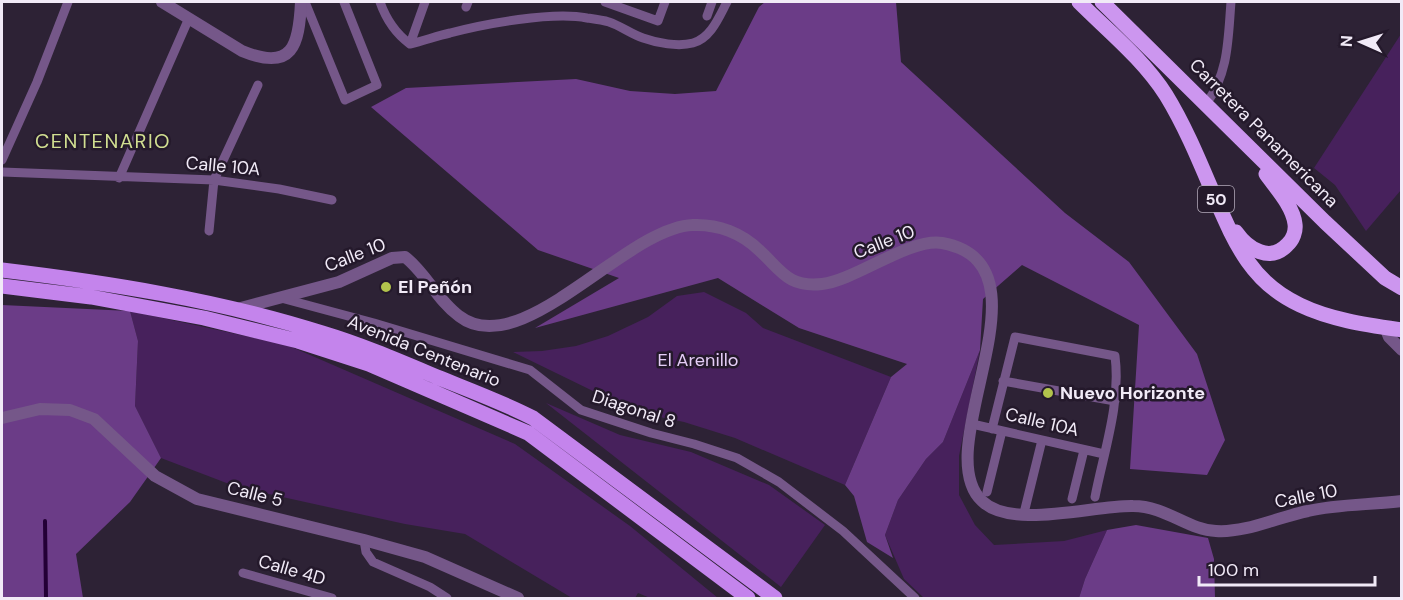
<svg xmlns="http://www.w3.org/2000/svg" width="1403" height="600" viewBox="0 0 1403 600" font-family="'DM Sans',sans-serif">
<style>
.green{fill:#47215c}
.forest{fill:#6b3c87}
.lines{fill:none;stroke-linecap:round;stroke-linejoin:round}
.stream{stroke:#230035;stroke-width:4}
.minor{stroke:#755789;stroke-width:9}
.tertiary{stroke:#755789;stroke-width:12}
.primary{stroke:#c484ec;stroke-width:15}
.trunk{stroke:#cc96ef;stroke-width:15}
.poi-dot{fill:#b2c34c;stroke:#24192b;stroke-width:2}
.labels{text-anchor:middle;stroke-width:5;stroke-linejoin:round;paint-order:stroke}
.shield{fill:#24192b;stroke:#b4abba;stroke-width:1.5}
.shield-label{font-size:16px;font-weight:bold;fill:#f1eaf7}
.street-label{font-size:18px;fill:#f1eaf7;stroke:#24192b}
.poi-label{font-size:18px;font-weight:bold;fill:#f1eaf7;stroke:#24192b;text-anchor:start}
.park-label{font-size:18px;fill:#e5cdf7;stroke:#24192b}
.neighbourhood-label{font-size:20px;letter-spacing:1.5px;fill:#d1de91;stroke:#24192b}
</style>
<rect width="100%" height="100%" fill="#2d2235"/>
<path class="green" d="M 1401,34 L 1401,190 L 1366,231 L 1335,185 L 1314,168 Z
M 704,292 L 746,313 L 763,328 L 891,377 L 845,485 L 735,438 L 684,422 L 636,412 L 513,352 L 542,351 L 576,346 L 608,336 L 648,317 L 677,296 Z
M 130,311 L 287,345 L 515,444 L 630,526 L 718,598 L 650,598 L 638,593 L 635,598 L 572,598 L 465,534 L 405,524 L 237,487 L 161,458 L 135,406 L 138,341 Z
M 980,350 L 959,456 L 959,495 L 975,525 L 994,545 L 1064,541 L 1107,530 L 1085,579 L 1079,598 L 924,598 L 904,579 L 885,535 L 898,500 L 926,459 L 943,442 Z
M 546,403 L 620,435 L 691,452 L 769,485 L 825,525 L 781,587 Z"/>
<path class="forest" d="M 765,2 L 896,2 L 901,62 L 1065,213 L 1129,262 L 1197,354 L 1225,440 L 1207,475 L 1130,469 L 1139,325 L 1022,265 L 983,299 L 980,350 L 943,442 L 926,459 L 898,500 L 885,535 L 893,558 L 867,542 L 854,496 L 845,485 L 891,377 L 907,364 L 799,328 L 718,278 L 535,328 L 619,278 L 538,250 L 371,107 L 406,88 L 576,79 L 630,91 L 675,94 L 716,91 L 759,7 Z
M 2,305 L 130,311 L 138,341 L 135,406 L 161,458 L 130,502 L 76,554 L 83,598 L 2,598 Z
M 1136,525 L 1208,538 L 1214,559 L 1215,598 L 1079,598 L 1085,579 L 1107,530 Z"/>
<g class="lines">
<path class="stream" d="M 45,521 L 46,598"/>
<path class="minor" d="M 305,2 L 345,100 L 377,85 L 344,2
M 380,2 C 386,19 395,33 410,44 C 424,41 436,36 450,33 C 484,24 553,11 587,18 C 594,19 602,20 609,22 C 621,26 631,34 643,38 C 657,43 678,47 693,43 C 711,38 719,17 727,2
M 605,2 L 658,21 L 665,2
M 466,7 L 468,2
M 707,16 L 712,2
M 410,44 L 425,2
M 1206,104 C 1229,73 1228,38 1231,2
M 2,160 L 37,82 L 68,2
M 2,172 L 214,180 L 279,189 L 332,200
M 119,178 L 189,18
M 209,231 L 214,180 L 258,85
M 281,298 L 374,323 L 530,370 L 581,410 L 651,433 L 694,444 L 737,458 L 779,482 L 843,531 L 915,598
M 1003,381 L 1115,401
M 972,424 L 1104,454
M 992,429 L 1015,337 L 1115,356 C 1121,403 1104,451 1095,497
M 987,492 L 1002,431
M 1072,499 L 1084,450
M 1024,513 L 1042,440
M 364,540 L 366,552 L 373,562 L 430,587 L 447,598
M 243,573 L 332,598"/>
<path class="tertiary" d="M 162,2 L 242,51 C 293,72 299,45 301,2
M 237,309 L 339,282 L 392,258 L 405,257 C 426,273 437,300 459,316 C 521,364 626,227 693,225 C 718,224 742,233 760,251 C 781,270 788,288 822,284 C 856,280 909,238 942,243 C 1059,264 926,448 982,501 C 1012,530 1094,505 1133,506 C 1166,506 1188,530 1216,531 C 1246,533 1278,517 1308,511 C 1338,504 1370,505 1402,501
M 1385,327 L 1389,337 L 1402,350
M 2,418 L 40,409 L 70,410 L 94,419 L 155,476 L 197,499 L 364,540 L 425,557 L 518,598"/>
<path class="primary" d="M 2,270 C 110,283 218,300 322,333 C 362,345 399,361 437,377 C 469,390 502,402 533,418 L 775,598
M 2,286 L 91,297 L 204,318 L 298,341 L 369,364 L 528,433 L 748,598"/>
<path class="trunk" d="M 1079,2 C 1108,31 1143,59 1166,95 C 1185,126 1199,160 1213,193 C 1234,241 1250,282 1300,305 C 1331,320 1368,325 1402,330
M 1102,2 L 1325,222 L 1385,278 L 1402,288
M 1236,232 C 1248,249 1270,263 1287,245 C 1293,240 1296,231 1295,224 C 1293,206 1276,188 1266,174"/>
</g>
<g class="poi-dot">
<circle cx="386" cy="287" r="6"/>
<circle cx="1048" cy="393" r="6"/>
</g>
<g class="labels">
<rect class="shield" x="1198" y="186" width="36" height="26" rx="4.5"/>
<g class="shield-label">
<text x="1216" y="205">50</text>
</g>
<g class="street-label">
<text transform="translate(1264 133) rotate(45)" y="6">Carretera Panamericana</text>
<text transform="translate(223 166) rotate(5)" y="6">Calle 10A</text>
<text transform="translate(884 242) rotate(-21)" y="6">Calle 10</text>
<text transform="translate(355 255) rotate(-21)" y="6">Calle 10</text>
<text transform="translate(424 351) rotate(22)" y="6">Avenida Centenario</text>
<text transform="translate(634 409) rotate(18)" y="6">Diagonal 8</text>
<text transform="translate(1042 422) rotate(13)" y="6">Calle 10A</text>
<text transform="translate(255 494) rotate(14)" y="6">Calle 5</text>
<text transform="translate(1306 496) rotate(-11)" y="6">Calle 10</text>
<text transform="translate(292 570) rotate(16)" y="6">Calle 4D</text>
</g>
<g class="poi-label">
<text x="398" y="293">El Peñón</text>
<text x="1060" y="399">Nuevo Horizonte</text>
</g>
<g class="park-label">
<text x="698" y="366">El Arenillo</text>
</g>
<g class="neighbourhood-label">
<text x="103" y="148">CENTENARIO</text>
</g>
</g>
<rect width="1403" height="600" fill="none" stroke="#f1eaf7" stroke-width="6"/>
<g transform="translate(1361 42) rotate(273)" stroke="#24192b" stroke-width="4.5" paint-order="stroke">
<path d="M0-4.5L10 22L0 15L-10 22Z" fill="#f1eaf7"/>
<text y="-9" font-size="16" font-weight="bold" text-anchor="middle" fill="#f1eaf7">N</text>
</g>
<path d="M1199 576v9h176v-9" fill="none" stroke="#f1eaf7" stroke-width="3"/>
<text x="1208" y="576" font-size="18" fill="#f1eaf7" stroke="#24192b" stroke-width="4.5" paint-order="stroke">100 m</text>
</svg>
